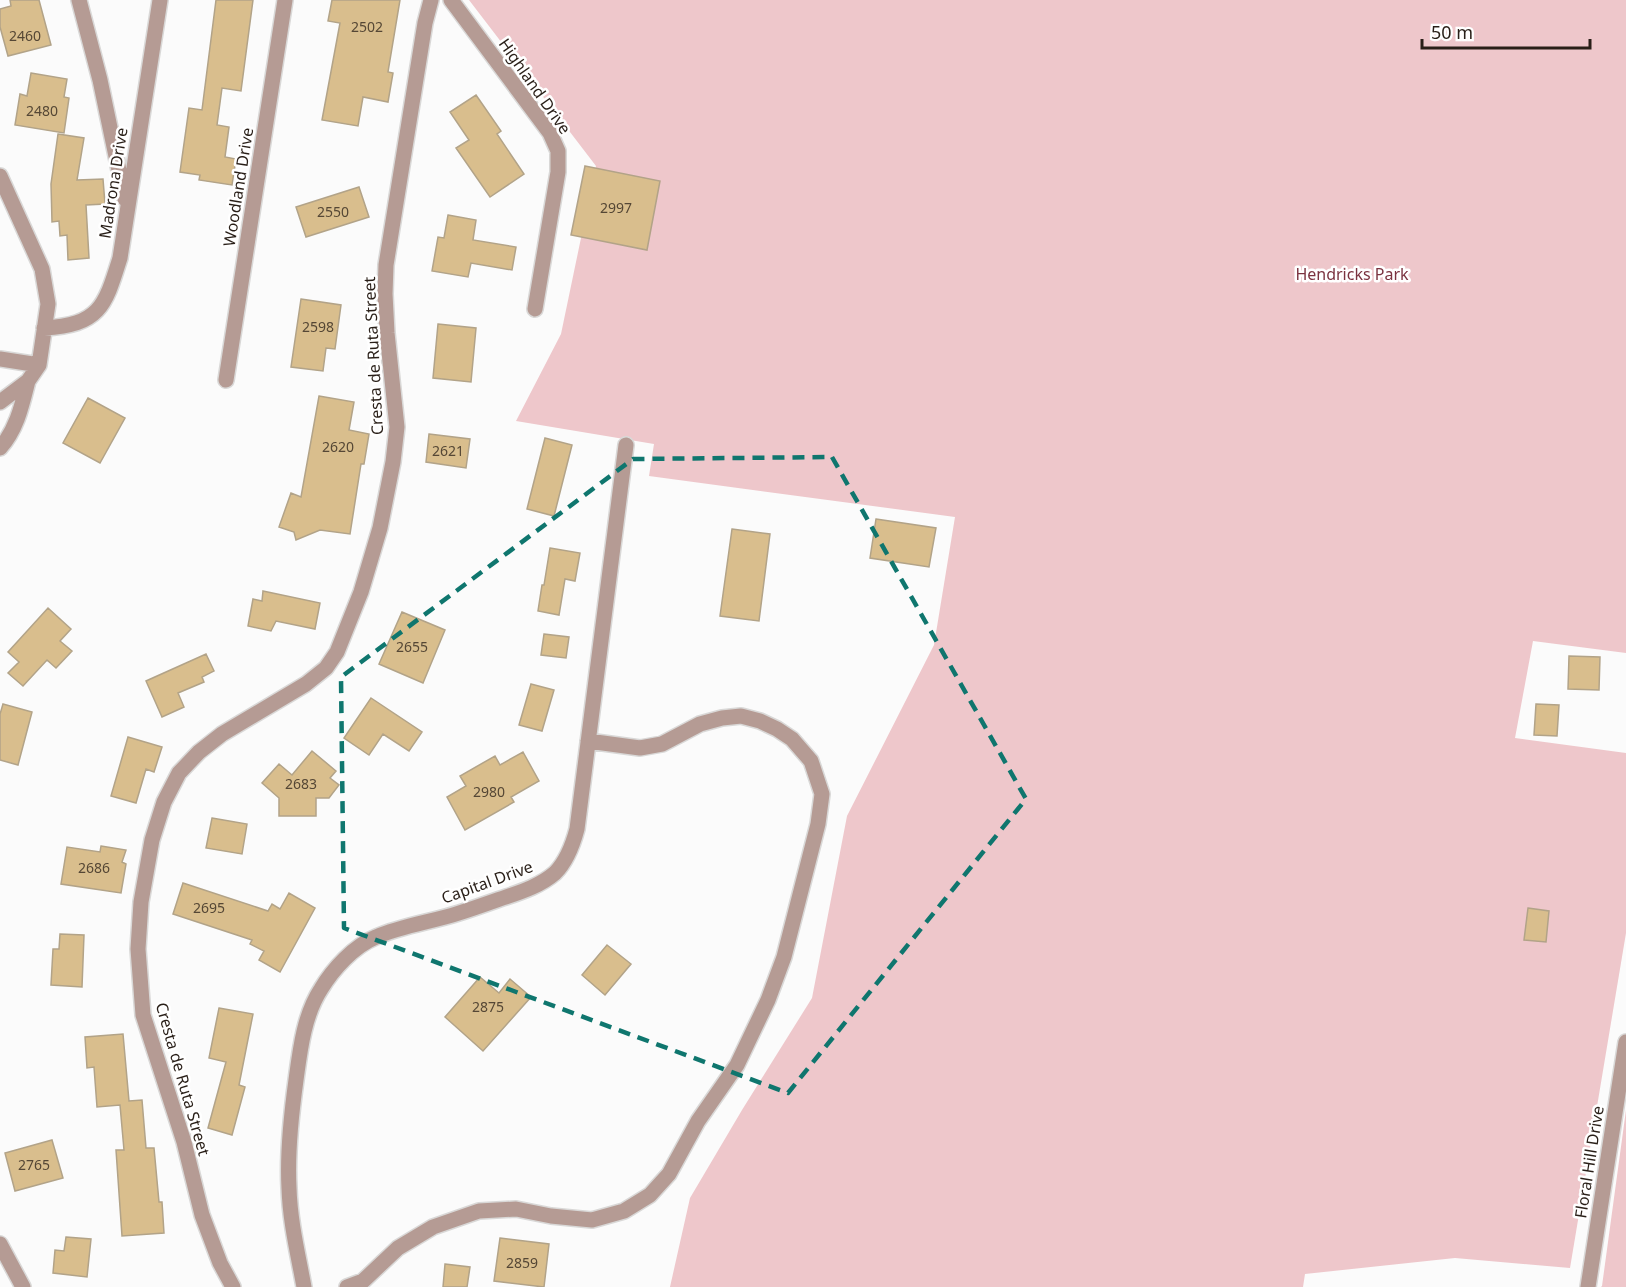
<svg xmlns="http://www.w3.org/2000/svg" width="1626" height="1287" viewBox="0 0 1626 1287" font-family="'Noto Sans',sans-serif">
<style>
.green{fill:#eec7cb}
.building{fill:#d9be8d;stroke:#b2a388;stroke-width:1.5}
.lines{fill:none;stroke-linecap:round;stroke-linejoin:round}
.street-casing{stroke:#d9d8d7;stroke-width:18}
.street{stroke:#b59b94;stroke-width:15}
.marked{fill:none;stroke:#0f766e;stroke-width:4.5;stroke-dasharray:12 8;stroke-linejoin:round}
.labels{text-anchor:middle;stroke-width:5;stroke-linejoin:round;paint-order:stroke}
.number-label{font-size:14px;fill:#554735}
.street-label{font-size:16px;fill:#291f18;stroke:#fff}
.park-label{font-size:16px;fill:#7b3340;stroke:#fff}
</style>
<rect width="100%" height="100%" fill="#fbfbfb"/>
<path class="green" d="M 469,0 L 1626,0 L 1626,653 L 1533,641 L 1515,738 L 1626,753 L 1626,933 L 1570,1268 L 1455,1258 L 1305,1274 L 1303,1287 L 670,1287 L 690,1198 L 742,1110 L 812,998 L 847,816 L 934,645 L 955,517 L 649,476 L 654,444 L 516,421 L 561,334 L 596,166 Z
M 1626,1110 L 1626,1287 L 1601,1287 L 1602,1286 Z"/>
<path class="building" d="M 10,0 L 39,0 L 51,45 L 8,56 L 0,27 L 0,9 L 11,6 Z
M 216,0 L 253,0 L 241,91 L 222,88 L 217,125 L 229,127 L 225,157 L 236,159 L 232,185 L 199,180 L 200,175 L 180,172 L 189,108 L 202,110 Z
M 332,0 L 400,0 L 388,72 L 393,73 L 388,102 L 363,97 L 358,126 L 322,120 L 340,23 L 328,21 Z
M 31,73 L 67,79 L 64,97 L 69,98 L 64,133 L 15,125 L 20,94 L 27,96 Z
M 476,95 L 501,131 L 497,134 L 524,174 L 490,197 L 456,148 L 469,140 L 450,112 Z
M 58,134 L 84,138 L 77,180 L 103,179 L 105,204 L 86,205 L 89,258 L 68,260 L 67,235 L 60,236 L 59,221 L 52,222 L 51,184 Z
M 585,166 L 660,181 L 647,250 L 571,235 Z
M 359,187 L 369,217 L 306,237 L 296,207 Z
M 448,215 L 476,220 L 473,240 L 516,247 L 512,270 L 471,263 L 468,277 L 432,271 L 438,237 L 444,238 Z
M 301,299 L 341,305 L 335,349 L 326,348 L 323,371 L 291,367 Z
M 438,324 L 476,328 L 471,382 L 433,378 Z
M 319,396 L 354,402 L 349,430 L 369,434 L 364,464 L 361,464 L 350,534 L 320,530 L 296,540 L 294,532 L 279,527 L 291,493 L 301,497 Z
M 88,398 L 125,418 L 100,463 L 63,443 Z
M 429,434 L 470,439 L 466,468 L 426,462 Z
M 545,438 L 572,445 L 554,516 L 527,509 Z
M 876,519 L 936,528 L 929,567 L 870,558 Z
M 732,529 L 770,534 L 759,621 L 720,616 Z
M 550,548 L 580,553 L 575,581 L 565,579 L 559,615 L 538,611 L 542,585 L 544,585 Z
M 263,591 L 320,603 L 315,629 L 276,621 L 271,631 L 248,626 L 253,599 L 262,601 Z
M 48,608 L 71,629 L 60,641 L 72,651 L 56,668 L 47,660 L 23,686 L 8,673 L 19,662 L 8,652 Z
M 402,612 L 445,630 L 423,683 L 379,664 Z
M 544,634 L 569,637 L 566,658 L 541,655 Z
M 206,654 L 214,671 L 202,677 L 204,682 L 178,693 L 184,707 L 162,717 L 146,681 Z
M 1569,656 L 1600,657 L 1599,690 L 1568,689 Z
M 531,684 L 554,690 L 542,731 L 519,725 Z
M 371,698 L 422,732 L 409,751 L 383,734 L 369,755 L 344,738 Z
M 3,704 L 32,712 L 18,765 L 0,760 L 0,714 Z
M 1536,704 L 1559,705 L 1557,736 L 1534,735 Z
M 128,737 L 162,747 L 154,772 L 146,769 L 136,803 L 111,796 Z
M 312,751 L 336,771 L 330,778 L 339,785 L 329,798 L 316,798 L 316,816 L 279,816 L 279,798 L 262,783 L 279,764 L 292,775 Z
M 523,752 L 539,781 L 511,797 L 514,802 L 465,830 L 447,797 L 466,786 L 460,776 L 495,756 L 500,765 Z
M 212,818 L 247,824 L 242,854 L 206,848 Z
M 101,846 L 126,850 L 122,862 L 126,864 L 121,893 L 61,884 L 67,847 L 100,852 Z
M 183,883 L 268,911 L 272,904 L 280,909 L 289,893 L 315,908 L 280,972 L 259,960 L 264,951 L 250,944 L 252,940 L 173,914 Z
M 1528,908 L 1549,911 L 1546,942 L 1524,940 Z
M 60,934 L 84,935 L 82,987 L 51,985 L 53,949 L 59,949 Z
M 607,945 L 631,964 L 605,995 L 582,975 Z
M 480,977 L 499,993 L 510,979 L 531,997 L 483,1051 L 445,1017 Z
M 219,1008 L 253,1014 L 239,1085 L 245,1087 L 232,1135 L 208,1128 L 226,1062 L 209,1058 Z
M 123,1034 L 129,1101 L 142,1100 L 146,1148 L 154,1148 L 159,1202 L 162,1202 L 164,1233 L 122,1236 L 116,1150 L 124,1150 L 120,1105 L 97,1107 L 94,1067 L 87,1068 L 85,1037 Z
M 52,1140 L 63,1178 L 15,1191 L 5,1153 Z
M 66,1237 L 91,1239 L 87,1277 L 53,1273 L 55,1250 L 64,1251 Z
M 500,1238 L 549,1244 L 544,1287 L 494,1281 Z
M 445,1264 L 470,1267 L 467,1287 L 443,1287 Z"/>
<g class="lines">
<defs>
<path id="street" d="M 79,0 L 100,80 L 125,199
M 451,0 L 550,133 L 558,151 L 558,172 L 535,309
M 0,176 L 42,269 L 48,304 L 39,365 L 28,381 L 0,402
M 44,328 C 100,325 105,306 120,258 L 160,0
M 0,359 L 39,365
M 226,380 L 285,0
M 0,448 C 17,429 22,405 28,381
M 0,1244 L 23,1287
M 233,1287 L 220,1263 L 202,1215 L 184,1142 L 143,1015 L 138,949 L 141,902 L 152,840 L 164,802 L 179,773 L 199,752 L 222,734 L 306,684 L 326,668 L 337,652 L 361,592 L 380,528 L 393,462 L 397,427 L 387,333 L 385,294 L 386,265 L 425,23 L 431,0
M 304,1287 C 298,1254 290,1222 289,1188 C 287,1152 291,1116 296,1080 C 300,1050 304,1015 321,989 C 333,969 354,946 376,937 C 403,925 432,922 459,913 C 475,908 491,902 506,897 C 524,891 541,885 555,873 C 567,861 573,844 577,829 L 626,445
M 347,1287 L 363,1281 L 398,1248 L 433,1227 L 479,1211 L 516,1209 L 551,1216 L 592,1220 L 624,1211 L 650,1195 L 669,1174 L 698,1121 L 737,1065 L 768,1000 L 784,957 L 818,824 L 822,794 L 811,761 L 792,739 L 777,729 L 760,721 L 741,716 L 722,718 L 700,724 L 662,744 L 640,748 L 588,741
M 1588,1287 L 1626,1042"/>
</defs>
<use href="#street" class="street-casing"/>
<use href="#street" class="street"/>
</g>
<path class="marked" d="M 832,457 L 1026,799 L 788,1093 L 344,928 L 341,677 L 633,459 Z"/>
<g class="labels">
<g class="number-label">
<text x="367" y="32">2502</text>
<text x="25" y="41">2460</text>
<text x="42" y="116">2480</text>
<text x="616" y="213">2997</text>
<text x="333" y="217">2550</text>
<text x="318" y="332">2598</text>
<text x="338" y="452">2620</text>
<text x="448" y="456">2621</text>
<text x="412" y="652">2655</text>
<text x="301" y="789">2683</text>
<text x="489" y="797">2980</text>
<text x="94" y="873">2686</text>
<text x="209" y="913">2695</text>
<text x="488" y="1012">2875</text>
<text x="34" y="1170">2765</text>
<text x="522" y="1268">2859</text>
</g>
<g class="street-label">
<text transform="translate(535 86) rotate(55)" y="6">Highland Drive</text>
<text transform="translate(113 183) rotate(-81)" y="6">Madrona Drive</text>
<text transform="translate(238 187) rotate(-81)" y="6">Woodland Drive</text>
<text transform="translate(373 356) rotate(-93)" y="6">Cresta de Ruta Street</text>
<text transform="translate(487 882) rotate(-20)" y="6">Capital Drive</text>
<text transform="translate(183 1079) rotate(74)" y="6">Cresta de Ruta Street</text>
<text transform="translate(1589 1162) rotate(-81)" y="6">Floral Hill Drive</text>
</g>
<g class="park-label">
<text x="1352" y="280">Hendricks Park</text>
</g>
</g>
<path d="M1422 39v9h168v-9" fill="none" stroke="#291f18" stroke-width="3"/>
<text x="1431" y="39" font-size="18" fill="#291f18" stroke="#ffffff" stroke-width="4.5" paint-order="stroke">50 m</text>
</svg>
